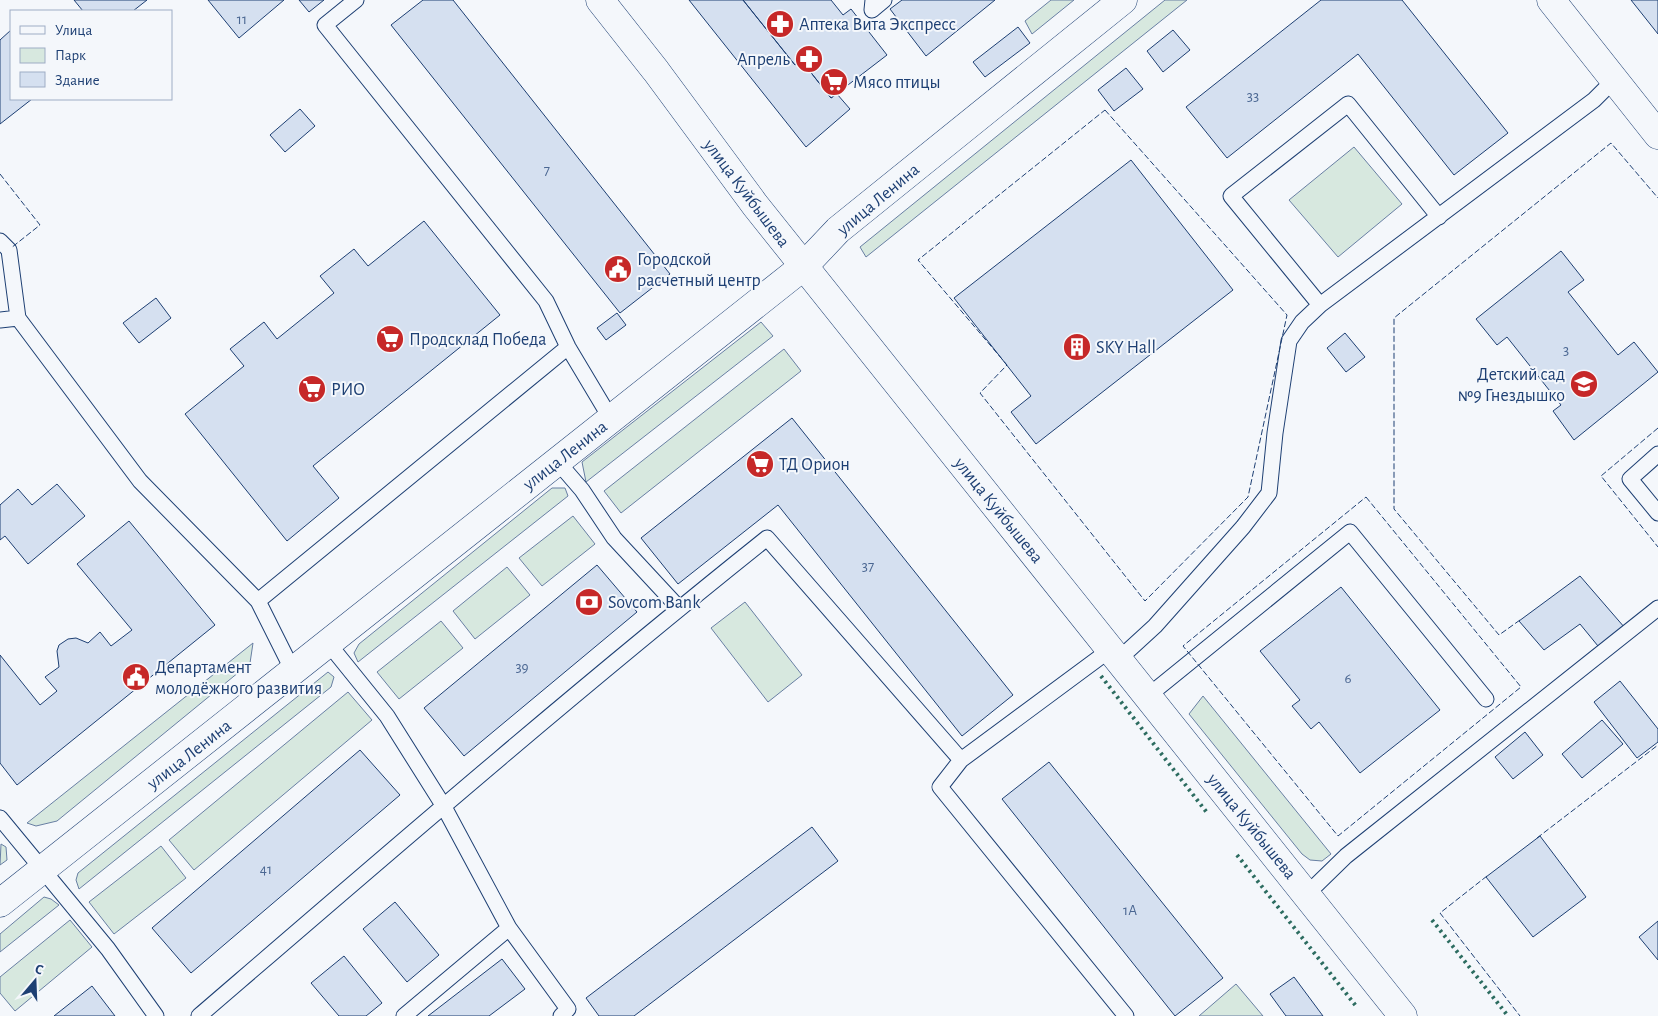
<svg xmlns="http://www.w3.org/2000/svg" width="1658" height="1016" viewBox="0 0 1658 1016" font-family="'Alegreya Sans',sans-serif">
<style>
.green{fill:#d7e8df;stroke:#687fa3}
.building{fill:#d5e0f0;stroke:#1d3f73}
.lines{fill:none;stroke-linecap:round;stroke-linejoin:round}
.service-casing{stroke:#1d3f73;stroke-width:17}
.minor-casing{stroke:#1d3f73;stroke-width:29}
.tertiary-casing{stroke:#1d3f73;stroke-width:29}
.service{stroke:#f4f7fb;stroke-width:15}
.minor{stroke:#f4f7fb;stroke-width:28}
.tertiary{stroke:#f4f7fb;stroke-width:28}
.hedge{stroke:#2c6c60;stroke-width:4;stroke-dasharray:2.5 4;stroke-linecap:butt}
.fence{stroke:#1d3f73;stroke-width:1;stroke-dasharray:6 2.5;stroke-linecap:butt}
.labels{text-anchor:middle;stroke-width:4;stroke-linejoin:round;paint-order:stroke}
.number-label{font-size:15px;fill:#4b6792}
.poi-label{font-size:18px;fill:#1d3f73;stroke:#f4f7fb;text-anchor:start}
.street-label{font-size:18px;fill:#1d3f73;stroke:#f4f7fb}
</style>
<rect width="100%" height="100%" fill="#f4f7fb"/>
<path class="green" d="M 1051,0 L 1074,0 L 1032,34 L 1025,21 Z
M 1165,0 L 1187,0 L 866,257 L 860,247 Z
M 1354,147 L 1402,204 L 1338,257 L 1289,200 Z
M 761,322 L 773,336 L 586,482 L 582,462 Z
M 784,349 L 801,371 L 621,513 L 604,491 Z
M 552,488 L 565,488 L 568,496 L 358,662 L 354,653 L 359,644 Z
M 573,516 L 595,544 L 542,586 L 519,558 Z
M 507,567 L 530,595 L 475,639 L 453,611 Z
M 745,602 L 802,675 L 768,702 L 711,628 Z
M 441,621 L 463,648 L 399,699 L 377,672 Z
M 253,643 L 250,663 L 57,821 L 36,826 L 27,823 Z
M 328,672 L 334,677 L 331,687 L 79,889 L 76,880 L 78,873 Z
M 348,692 L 372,720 L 194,870 L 169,840 Z
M 1203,696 L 1331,854 L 1322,861 L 1310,860 L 1302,854 L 1189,714 Z
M 1,844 L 6,847 L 7,860 L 0,865 Z
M 161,846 L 186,878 L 114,934 L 89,902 Z
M 44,897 L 51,899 L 59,905 L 0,952 L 0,934 Z
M 70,920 L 92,947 L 15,1011 L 0,993 L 0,977 Z
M 1236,984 L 1263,1016 L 1199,1016 Z"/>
<path class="building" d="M 74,0 L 147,0 L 133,11 L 83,11 Z
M 208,0 L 284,0 L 239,38 Z
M 299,0 L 324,0 L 309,12 Z
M 423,0 L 453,0 L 670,274 L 620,313 L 391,25 Z
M 689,0 L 743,0 L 795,65 L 801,60 L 831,98 L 837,94 L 850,109 L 806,147 Z
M 743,0 L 831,0 L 843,15 L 851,9 L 887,55 L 831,98 L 801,60 L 795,65 Z
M 902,0 L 995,0 L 926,56 L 890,9 Z
M 1321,0 L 1402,0 L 1508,133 L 1454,175 L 1358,54 L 1227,158 L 1186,107 Z
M 1631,0 L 1658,0 L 1658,34 Z
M 1018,27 L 1030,43 L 985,77 L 973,62 Z
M 11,30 L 11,99 L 32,99 L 0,124 L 0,40 Z
M 1173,30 L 1190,50 L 1163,72 L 1147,51 Z
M 1126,68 L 1143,89 L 1114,111 L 1098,90 Z
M 300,109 L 315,126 L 285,152 L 270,135 Z
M 1131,160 L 1233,290 L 1036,444 L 1011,412 L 1031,396 L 954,298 Z
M 424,221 L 500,315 L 313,466 L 339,498 L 287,541 L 185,414 L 244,366 L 230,349 L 264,322 L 277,339 L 334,293 L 320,276 L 354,249 L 368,266 Z
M 1561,251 L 1584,280 L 1568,292 L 1618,355 L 1634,342 L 1658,372 L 1574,440 L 1553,411 L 1561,405 L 1507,337 L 1497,345 L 1476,319 Z
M 156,298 L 171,318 L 139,343 L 123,323 Z
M 617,313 L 626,325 L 606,340 L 597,328 Z
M 1345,333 L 1365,357 L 1346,372 L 1327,348 Z
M 792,418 L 1013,695 L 962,736 L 778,505 L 678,584 L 641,538 Z
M 57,484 L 85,516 L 28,564 L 5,536 L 0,540 L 0,505 L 18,489 L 32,505 Z
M 129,521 L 215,625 L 17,785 L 0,763 L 0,655 L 40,705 L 57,691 L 45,677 L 59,667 L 57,651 L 59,645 L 68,639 L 76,638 L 88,643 L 100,632 L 111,646 L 132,630 L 77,564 Z
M 597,565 L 637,612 L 464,756 L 424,708 Z
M 1580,576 L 1625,628 L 1598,646 L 1580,624 L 1544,650 L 1519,621 Z
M 1341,587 L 1440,710 L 1360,773 L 1319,722 L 1311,729 L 1292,706 L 1300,700 L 1260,651 Z
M 1620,681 L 1658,729 L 1658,742 L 1637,758 L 1594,702 Z
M 1602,720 L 1623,744 L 1582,778 L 1562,754 Z
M 1525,732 L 1543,755 L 1513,779 L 1495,757 Z
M 360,750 L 400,795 L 191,973 L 152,928 Z
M 1049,762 L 1223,978 L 1175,1016 L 1002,799 Z
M 812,827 L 838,861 L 634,1016 L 599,1016 L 586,998 Z
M 1540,836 L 1586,897 L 1533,937 L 1486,877 Z
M 395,902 L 439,955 L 407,982 L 363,929 Z
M 1658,921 L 1658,960 L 1639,937 Z
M 344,956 L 382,1003 L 366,1016 L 339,1016 L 311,983 Z
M 502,959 L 525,989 L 489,1016 L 428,1016 Z
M 1294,977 L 1323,1016 L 1286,1016 L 1270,994 Z
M 92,986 L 115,1016 L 54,1016 Z"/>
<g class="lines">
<defs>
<path id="service" d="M 356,0 L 325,25 L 546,301 L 568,347 L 611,419
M 873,0 L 872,10 L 884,0
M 0,241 L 9,250 L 18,318
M 1320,305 L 1231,196 L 1348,104 L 1439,217
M 0,320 L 18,318 L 140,481 L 258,601 L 293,671
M 1658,454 L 1630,479 L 1658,513
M 557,461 L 582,490 L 614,538 L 679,608
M 258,601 L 568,347
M 328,643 L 387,716 L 443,805 L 509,928 L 568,1009 L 561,1016
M 1111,649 L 961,760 L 940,787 L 1126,1016
M 1119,659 L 1155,626 L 1243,527 L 1269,493 L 1275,433 L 1289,341 L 1302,322 L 1320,305 L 1594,100 L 1614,80
M 1148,696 L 1350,532 L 1486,699
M 0,818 L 108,949 L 156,1016
M 1307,894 L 1346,856 L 1658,608
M 199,1016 C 386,855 573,693 767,538 L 961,760
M 404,1016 L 509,928"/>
<path id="minor" d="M 600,0 L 656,71 L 755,205 L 1403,1016
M 1551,0 L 1658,135"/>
<path id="tertiary" d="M 0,903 L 804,266 L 838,230 L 1123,0"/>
</defs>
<use href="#service" class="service-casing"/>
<use href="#minor" class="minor-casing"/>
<use href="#tertiary" class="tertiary-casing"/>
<use href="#service" class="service"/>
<use href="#minor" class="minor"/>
<use href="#tertiary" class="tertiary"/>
<path class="hedge" d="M 1101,676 L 1208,814
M 1237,855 L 1356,1006
M 1432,920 L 1508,1016"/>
<path class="fence" d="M 1105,110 L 1287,315 L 1248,497 L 1145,601 L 980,393 L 1007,365 L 918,260 Z
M 0,174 L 40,225 L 11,248
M 1658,428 L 1601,476 L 1658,547
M 1366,497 L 1521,687 L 1338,836 L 1183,646 Z
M 1520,620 L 1499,635 L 1394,509 L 1394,318 L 1611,143 L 1658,198
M 1537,838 L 1658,745
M 1487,876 L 1440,913 L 1520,1016"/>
</g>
<defs>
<symbol id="pharmacy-disc" viewBox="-11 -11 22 22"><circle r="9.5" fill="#c62828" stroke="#f4f7fb"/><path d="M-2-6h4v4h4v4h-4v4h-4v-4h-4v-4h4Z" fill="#fff"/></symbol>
<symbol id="supermarket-disc" viewBox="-11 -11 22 22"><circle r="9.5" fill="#c62828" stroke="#f4f7fb"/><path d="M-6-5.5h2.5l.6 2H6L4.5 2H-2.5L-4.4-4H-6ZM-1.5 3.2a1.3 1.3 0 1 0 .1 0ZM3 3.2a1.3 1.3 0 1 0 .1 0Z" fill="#fff"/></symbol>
<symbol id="civic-disc" viewBox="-11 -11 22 22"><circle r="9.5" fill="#c62828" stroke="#f4f7fb"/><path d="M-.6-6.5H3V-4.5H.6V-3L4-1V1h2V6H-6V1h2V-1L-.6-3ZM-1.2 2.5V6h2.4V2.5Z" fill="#fff"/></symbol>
<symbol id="building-disc" viewBox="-11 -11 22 22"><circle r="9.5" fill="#c62828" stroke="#f4f7fb"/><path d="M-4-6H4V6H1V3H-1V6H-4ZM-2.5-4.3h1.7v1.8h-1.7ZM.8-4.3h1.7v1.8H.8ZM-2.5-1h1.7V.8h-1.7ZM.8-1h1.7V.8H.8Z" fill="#fff"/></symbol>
<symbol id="school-disc" viewBox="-11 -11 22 22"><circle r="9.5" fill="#c62828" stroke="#f4f7fb"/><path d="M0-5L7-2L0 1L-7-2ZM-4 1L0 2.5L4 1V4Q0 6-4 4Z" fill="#fff"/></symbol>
<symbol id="bank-disc" viewBox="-11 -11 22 22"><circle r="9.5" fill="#c62828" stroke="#f4f7fb"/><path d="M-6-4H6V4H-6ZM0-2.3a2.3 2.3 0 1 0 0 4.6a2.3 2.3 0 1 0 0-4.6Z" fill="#fff"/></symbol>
</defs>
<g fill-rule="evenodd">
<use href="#pharmacy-disc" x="764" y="8" width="32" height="32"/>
<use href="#pharmacy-disc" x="793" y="43" width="32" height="32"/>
<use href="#supermarket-disc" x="818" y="66" width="32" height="32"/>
<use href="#civic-disc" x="602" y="253" width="32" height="32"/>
<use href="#supermarket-disc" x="374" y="323" width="32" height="32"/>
<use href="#building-disc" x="1061" y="331" width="32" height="32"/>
<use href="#school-disc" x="1568" y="368" width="32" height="32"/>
<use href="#supermarket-disc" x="296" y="373" width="32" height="32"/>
<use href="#supermarket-disc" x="744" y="448" width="32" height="32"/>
<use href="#bank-disc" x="573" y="586" width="32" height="32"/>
<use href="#civic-disc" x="120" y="661" width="32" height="32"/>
</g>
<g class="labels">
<g class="number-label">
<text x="242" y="24">11</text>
<text x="1253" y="101">33</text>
<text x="547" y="175">7</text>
<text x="1566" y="355">3</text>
<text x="868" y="571">37</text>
<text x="522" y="672">39</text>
<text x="1348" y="683">6</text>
<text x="266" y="874">41</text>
<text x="1130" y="915">1А</text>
</g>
<g class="poi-label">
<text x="799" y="30">Аптека Вита Экспресс</text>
<text x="790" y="65" text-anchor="end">Апрель</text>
<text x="853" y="88">Мясо птицы</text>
<text x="637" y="265">Городской<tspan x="637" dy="21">расчетный центр</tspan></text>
<text x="409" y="345">Продсклад Победа</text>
<text x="1096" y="353">SKY Hall</text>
<text x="1565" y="380" text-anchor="end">Детский сад<tspan x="1565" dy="21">№9 Гнездышко</tspan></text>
<text x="331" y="395">РИО</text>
<text x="779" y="470">ТД Орион</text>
<text x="608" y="608">Sovcom Bank</text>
<text x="155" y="673">Департамент<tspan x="155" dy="21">молодёжного развития</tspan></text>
</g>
<g class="street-label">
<text transform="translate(747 193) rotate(53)" y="6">улица Куйбышева</text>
<text transform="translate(878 199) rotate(-40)" y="6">улица Ленина</text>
<text transform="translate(565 455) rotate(-38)" y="6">улица Ленина</text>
<text transform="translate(999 510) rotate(51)" y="6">улица Куйбышева</text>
<text transform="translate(189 754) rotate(-38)" y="6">улица Ленина</text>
<text transform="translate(1252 826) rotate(51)" y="6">улица Куйбышева</text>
</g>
</g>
<rect x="10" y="10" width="162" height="90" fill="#f4f7fb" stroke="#9eadc5"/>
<rect x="20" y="26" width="25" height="8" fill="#f4f7fb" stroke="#9eadc5"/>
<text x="55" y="35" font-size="15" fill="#1d3f73">Улица</text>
<rect x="20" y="48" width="25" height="15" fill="#d7e8df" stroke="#9eadc5"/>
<text x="55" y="60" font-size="15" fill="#1d3f73">Парк</text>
<rect x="20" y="72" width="25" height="15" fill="#d5e0f0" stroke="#9eadc5"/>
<text x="55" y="85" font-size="15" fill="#1d3f73">Здание</text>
<g transform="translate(35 981) rotate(19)" stroke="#f4f7fb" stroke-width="4" paint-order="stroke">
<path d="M0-4L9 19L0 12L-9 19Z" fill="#1d3f73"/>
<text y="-8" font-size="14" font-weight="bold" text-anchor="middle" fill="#1d3f73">С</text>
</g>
</svg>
